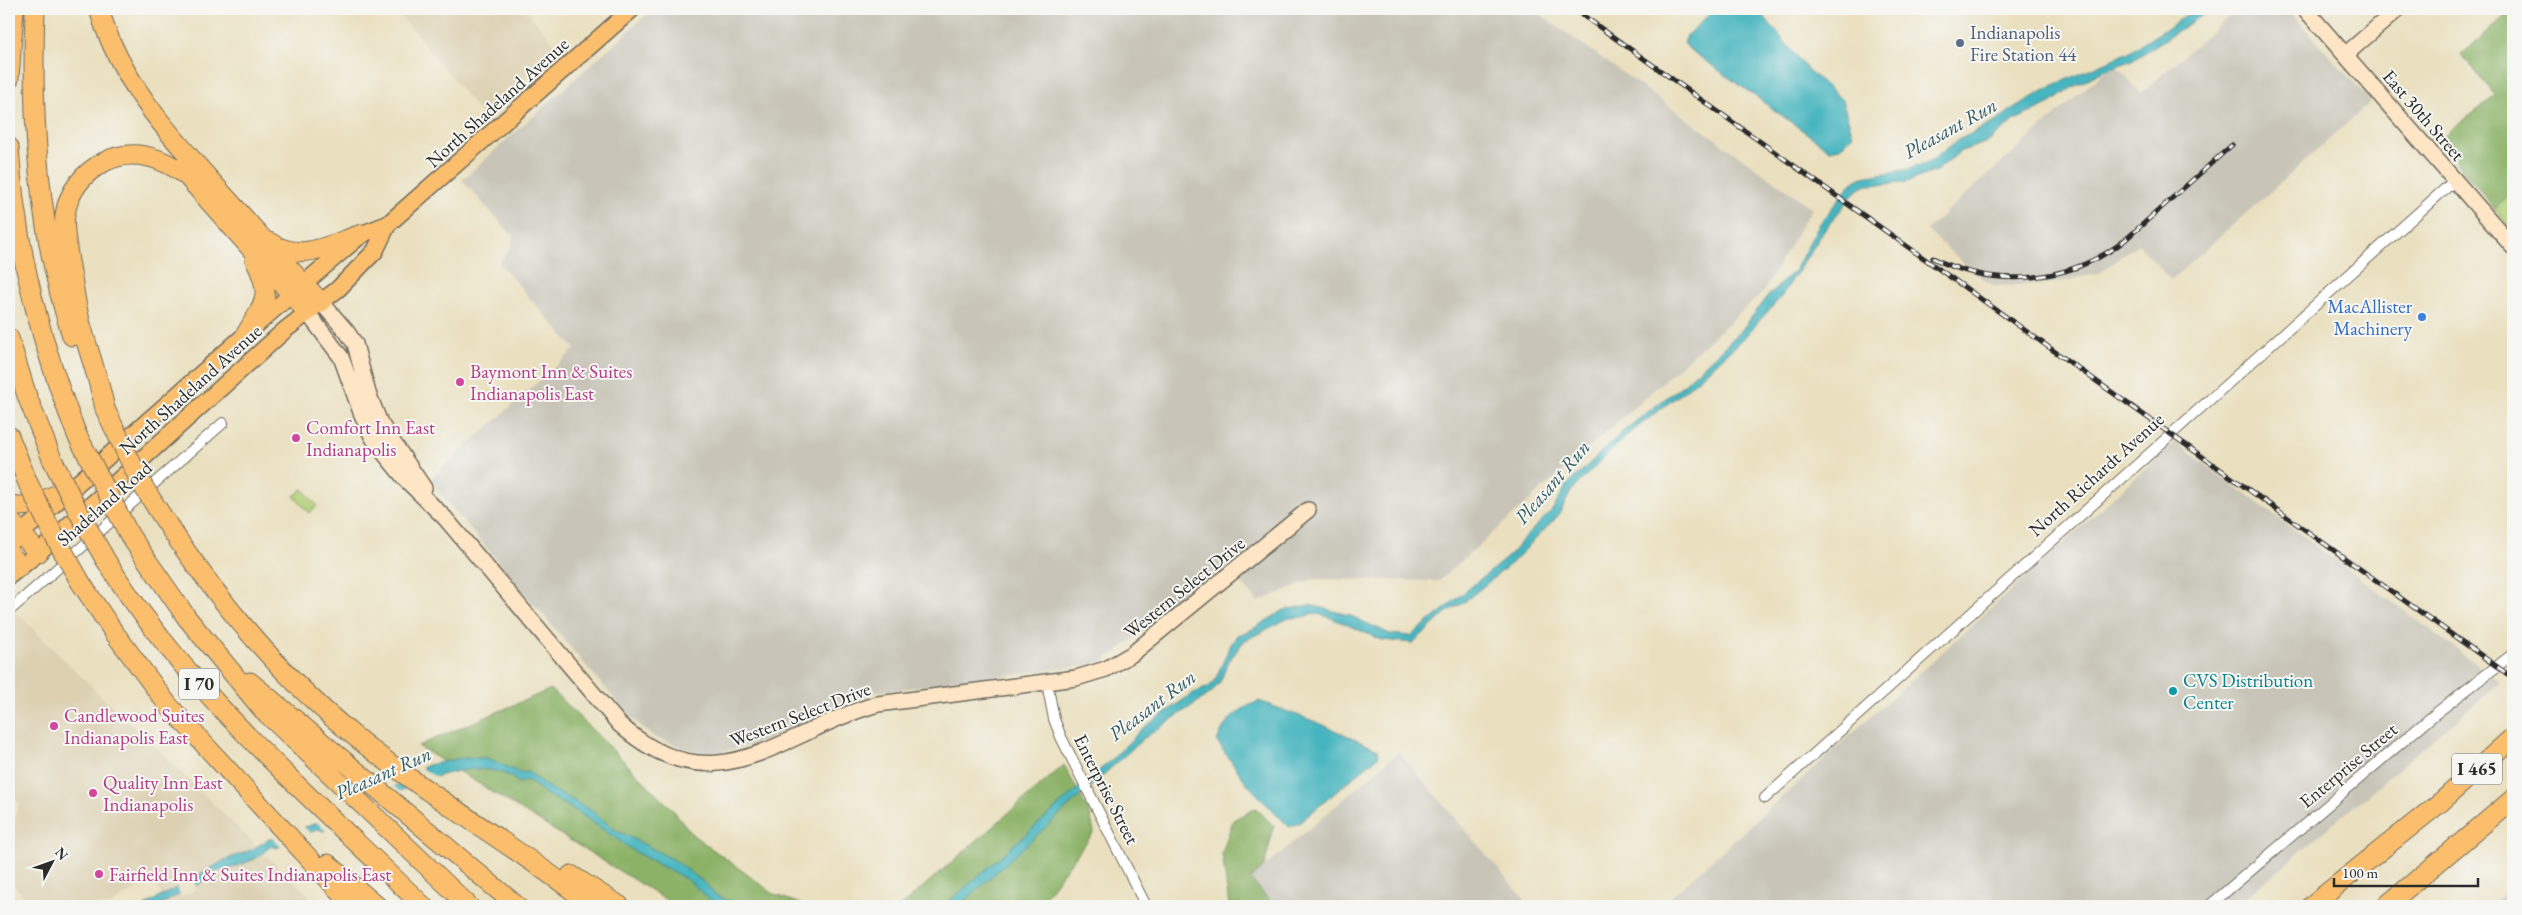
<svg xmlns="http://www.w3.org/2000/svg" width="2522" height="915" viewBox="0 0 2522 915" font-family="'EB Garamond',serif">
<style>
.built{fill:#dcd0b1}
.industrial{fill:#c8c4b8}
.green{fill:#b1cf76;stroke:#6e7d50}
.forest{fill:#8cb267;stroke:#5c6e49}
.water{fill:#46b5bf;stroke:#387075}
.pier{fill:#eae0bf}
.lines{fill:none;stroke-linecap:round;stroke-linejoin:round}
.street-casing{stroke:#6e6a5f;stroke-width:12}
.secondary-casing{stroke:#6e6a5f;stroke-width:18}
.primary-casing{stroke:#6e6a5f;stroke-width:19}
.highway-casing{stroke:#6e6a5f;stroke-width:21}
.street{stroke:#fff;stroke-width:10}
.secondary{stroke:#fde5c5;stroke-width:15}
.primary{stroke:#fabe6d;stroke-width:16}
.highway{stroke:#fabe6d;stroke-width:19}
.rail-casing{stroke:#2b2b2b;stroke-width:5}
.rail{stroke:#f6f6f2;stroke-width:3;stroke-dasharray:9;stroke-linecap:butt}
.highway-bridge-casing{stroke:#6e6a5f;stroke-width:21;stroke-linecap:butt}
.highway-bridge{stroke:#fabe6d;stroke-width:19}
.service-dot{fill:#5c6f8a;stroke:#f6f6f2;stroke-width:2}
.shop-dot{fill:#3f7fe0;stroke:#f6f6f2;stroke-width:2}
.hotel-dot{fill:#d1479c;stroke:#f6f6f2;stroke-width:2}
.culture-dot{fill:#0f9aa8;stroke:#f6f6f2;stroke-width:2}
.labels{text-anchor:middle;stroke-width:4;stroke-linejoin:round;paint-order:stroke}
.shield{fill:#f6f6f2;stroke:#686867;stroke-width:1}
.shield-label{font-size:18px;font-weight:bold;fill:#2b2b2b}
.service-label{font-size:19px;fill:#4e5e75;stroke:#f6f6f2;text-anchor:start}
.street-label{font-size:19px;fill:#2b2b2b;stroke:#f6f6f2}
.shop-label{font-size:19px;fill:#366cbe;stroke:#f6f6f2;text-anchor:end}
.hotel-label{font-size:19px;fill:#b23c85;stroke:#f6f6f2;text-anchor:start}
.culture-label{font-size:19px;fill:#0d838f;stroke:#f6f6f2;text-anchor:start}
.water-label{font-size:20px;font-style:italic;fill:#345b5f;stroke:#f6f6f2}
</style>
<rect width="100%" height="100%" fill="#f6f6f2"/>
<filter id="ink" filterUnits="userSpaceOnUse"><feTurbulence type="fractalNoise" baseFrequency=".02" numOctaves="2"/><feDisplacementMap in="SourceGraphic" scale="10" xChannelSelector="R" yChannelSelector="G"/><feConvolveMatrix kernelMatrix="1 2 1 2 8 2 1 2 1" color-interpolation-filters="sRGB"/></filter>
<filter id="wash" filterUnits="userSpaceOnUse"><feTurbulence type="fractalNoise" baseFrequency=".0096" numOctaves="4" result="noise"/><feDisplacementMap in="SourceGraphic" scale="20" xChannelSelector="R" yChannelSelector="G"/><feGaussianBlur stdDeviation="1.12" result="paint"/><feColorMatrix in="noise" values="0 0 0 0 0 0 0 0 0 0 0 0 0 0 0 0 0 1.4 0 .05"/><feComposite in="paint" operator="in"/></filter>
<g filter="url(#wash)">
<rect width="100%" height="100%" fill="#eae0bf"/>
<path class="built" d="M 395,9 L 526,9 L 557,47 L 484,117 Z
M 17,613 L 53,649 L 319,906 L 167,906 L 153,879 L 108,906 L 55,906 L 52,904 L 48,906 L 32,906 L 12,883 L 9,875 L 9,838 L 19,804 L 9,792 L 9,620 Z"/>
<path class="industrial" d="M 653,9 L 1533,9 L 1812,208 L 1762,293 L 1439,581 L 1312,579 L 1258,602 L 1240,581 L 1216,574 L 1104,661 L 1088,665 L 877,692 L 853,701 L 761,743 L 718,752 L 697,752 L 655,738 L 628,715 L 442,496 L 431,478 L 575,349 L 499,263 L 512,245 L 513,236 L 462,180 Z
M 2237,9 L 2288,9 L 2371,102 L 2171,280 L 2138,244 L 2099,273 L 2051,284 L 1995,286 L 1981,278 L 1926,230 L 2114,63 L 2141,93 Z
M 2175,442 L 2501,682 L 2236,906 L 1661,906 Z
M 1399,752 L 1530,906 L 1274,906 L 1250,879 Z
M 2513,886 L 2513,906 L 2489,906 Z"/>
<path class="green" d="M 2513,193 L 2513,233 L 2495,208 Z
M 303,489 L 317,506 L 309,513 L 294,496 Z"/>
<path class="forest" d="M 2513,9 L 2513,193 L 2495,208 L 2438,141 L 2495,95 L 2461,55 Z
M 551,689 L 673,810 L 693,835 L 774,894 L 805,906 L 676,906 L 418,746 Z
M 1064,765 L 1090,814 L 1094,832 L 1038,906 L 901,906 Z
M 1256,808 L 1274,826 L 1264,867 L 1250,879 L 1274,906 L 1229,906 L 1222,853 L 1233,820 Z"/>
<path class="water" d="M 1715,9 L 1758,9 L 1806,68 L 1842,100 L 1853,135 L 1840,148 L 1830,150 L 1689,49 L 1684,43 L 1687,35 Z
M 2197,9 L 2212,9 L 2133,60 L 2103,71 L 2073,87 L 2051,103 L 2015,120 L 1988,142 L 1961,151 L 1936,171 L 1904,183 L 1867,185 L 1857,190 L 1826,228 L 1781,297 L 1741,341 L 1688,388 L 1626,436 L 1572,490 L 1558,516 L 1513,562 L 1463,603 L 1447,612 L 1413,643 L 1382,640 L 1329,617 L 1314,613 L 1303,617 L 1289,618 L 1244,641 L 1229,661 L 1220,682 L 1211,693 L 1143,739 L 959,906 L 944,906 L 1111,760 L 1142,729 L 1193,693 L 1209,687 L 1215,680 L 1229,648 L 1237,635 L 1251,630 L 1284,610 L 1310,605 L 1349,615 L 1390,634 L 1411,636 L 1510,555 L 1526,536 L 1553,509 L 1567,485 L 1581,472 L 1622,432 L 1684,384 L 1740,332 L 1769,295 L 1795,270 L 1818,226 L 1852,182 L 1863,177 L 1909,169 L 1931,161 L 1958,140 L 1997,121 L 2015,107 L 2054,85 L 2131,51 Z
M 1259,701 L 1319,723 L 1378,750 L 1379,756 L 1299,823 L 1289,827 L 1248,785 L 1217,742 C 1223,721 1239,709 1259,701 Z
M 462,758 L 488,758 L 520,773 L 528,772 L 548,787 L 592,811 L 614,829 L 676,861 L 707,885 L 714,894 L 726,900 L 754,906 L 717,906 L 688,880 L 635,852 L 578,812 L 544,793 L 528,780 L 519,783 C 514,779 509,775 503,773 C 448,755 372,807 324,831 L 318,829 L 276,848 L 271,846 L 257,858 L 245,863 L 229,869 L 215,871 L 194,888 L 172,898 L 160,906 L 144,906 L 225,860 L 253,849 L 267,840 L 314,824 L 394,787 L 427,765 Z"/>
<path class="pier" d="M 420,767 L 437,778 L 410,789 L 398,781 Z
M 392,785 L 403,794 L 327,832 L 315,820 Z
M 302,825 L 313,836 L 282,848 L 271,837 Z
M 192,877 L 197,889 L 181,897 L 176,885 Z"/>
</g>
<g filter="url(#ink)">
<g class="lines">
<defs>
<path id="street" d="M 9,611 L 223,423
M 1047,683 L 1054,719 L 1061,737 L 1146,906
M 1765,798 L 2455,180
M 2209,906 L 2435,714 L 2513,654"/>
<path id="secondary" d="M 2305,9 L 2513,247
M 2345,55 L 2398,9
M 321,302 L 347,332 L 355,344 L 368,393 L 380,423 L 424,488
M 307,312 L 341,357 L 362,415 L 373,438 L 384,453 L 406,480 L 445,518 L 619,724 C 716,811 781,731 878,704 L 1076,678 L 1106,669 L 1132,654 L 1308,510"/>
<path id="primary" d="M 9,544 L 272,311 L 362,234 L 388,224 L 632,9
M 9,576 L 38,553 L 285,330 L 338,289 L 375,251 L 388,224"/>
<path id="highway" d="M 35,9 C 31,119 38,231 72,336
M 99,9 C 121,86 177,143 229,201 C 260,235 289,270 321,302
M 9,79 L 14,9
M 9,147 C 15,246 40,342 77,435
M 269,242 C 301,263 328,245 362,234
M 246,334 C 265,301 273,296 255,260
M 9,338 L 27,396 L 52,459
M 105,409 C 99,379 88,350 80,321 C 75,301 73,281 69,261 C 67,246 63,230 65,215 C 68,192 84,172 104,162 C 133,147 161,157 186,175 L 307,312
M 9,436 L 28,483
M 9,504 C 28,512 55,494 73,487
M 158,510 C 213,595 275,671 353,735 C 429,797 516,846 593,906
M 9,519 L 38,553
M 130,536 L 187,618 L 263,710 L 469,906
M 9,553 L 20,566
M 105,559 C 188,693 311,797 423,906
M 81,583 L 113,631 L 168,705 L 353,906
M 250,682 L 517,906
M 328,864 L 377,906
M 571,875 L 620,906
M 2311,906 L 2442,801 L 2513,737
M 2386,906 L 2513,799"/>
</defs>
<use href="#street" class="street-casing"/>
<use href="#secondary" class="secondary-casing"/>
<use href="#primary" class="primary-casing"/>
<use href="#highway" class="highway-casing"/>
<use href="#street" class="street"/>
<use href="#secondary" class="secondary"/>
<use href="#primary" class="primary"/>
<use href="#highway" class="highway"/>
<defs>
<path id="rail" d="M 1574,9 L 2513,678
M 1933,258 C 1994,289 2070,284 2125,240 L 2232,145"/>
</defs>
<use href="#rail" class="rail-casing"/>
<use href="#rail" class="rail"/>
<defs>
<path id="highway-bridge" d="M 105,409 L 140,481 L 158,510
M 77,435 L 130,536
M 52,459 L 78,511 L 105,559
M 28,483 L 51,530 L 81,583"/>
</defs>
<use href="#highway-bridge" class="highway-bridge-casing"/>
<use href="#highway-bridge" class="highway-bridge"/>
</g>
</g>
<circle class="service-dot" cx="1960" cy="43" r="5"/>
<circle class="shop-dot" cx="2422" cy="317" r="5"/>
<g class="hotel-dot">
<circle cx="460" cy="382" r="5"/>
<circle cx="296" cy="438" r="5"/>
<circle cx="54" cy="726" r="5"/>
<circle cx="93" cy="793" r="5"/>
<circle cx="99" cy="874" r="5"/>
</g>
<circle class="culture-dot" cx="2173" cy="691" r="5"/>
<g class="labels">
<g class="shield">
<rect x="179" y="668.5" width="40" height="31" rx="4"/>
<rect x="2452" y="753.5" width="50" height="31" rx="4"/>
</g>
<g class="shield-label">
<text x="199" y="690">I 70</text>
<text x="2477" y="775">I 465</text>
</g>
<g class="service-label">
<text x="1970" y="39">Indianapolis<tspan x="1970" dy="22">Fire Station 44</tspan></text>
</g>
<g class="street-label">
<text transform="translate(497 102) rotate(-42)" y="7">North Shadeland Avenue</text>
<text transform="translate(2424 115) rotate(49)" y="7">East 30th Street</text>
<text transform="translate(190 389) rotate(-42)" y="7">North Shadeland Avenue</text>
<text transform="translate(2096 474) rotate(-42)" y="7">North Richardt Avenue</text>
<text transform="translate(104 503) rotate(-41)" y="7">Shadeland Road</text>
<text transform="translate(1184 587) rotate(-39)" y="7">Western Select Drive</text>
<text transform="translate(800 714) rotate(-21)" y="7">Western Select Drive</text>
<text transform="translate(2348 765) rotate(-40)" y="7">Enterprise Street</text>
<text transform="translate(1107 789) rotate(63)" y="7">Enterprise Street</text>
</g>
<g class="shop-label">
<text x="2412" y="313">MacAllister<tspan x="2412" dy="22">Machinery</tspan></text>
</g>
<g class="hotel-label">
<text x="470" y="378">Baymont Inn &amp; Suites<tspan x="470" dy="22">Indianapolis East</tspan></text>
<text x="306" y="434">Comfort Inn East<tspan x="306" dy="22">Indianapolis</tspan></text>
<text x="64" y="722">Candlewood Suites<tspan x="64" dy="22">Indianapolis East</tspan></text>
<text x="103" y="789">Quality Inn East<tspan x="103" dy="22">Indianapolis</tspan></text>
<text x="109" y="881">Fairfield Inn &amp; Suites Indianapolis East</text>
</g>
<g class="culture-label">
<text x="2183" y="687">CVS Distribution<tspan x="2183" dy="22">Center</tspan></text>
</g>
<g class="water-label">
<text transform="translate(1950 128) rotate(-29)" y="7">Pleasant Run</text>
<text transform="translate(1552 482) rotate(-49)" y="7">Pleasant Run</text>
<text transform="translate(1152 705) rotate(-37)" y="7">Pleasant Run</text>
<text transform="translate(383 773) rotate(-24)" y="7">Pleasant Run</text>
</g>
</g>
<rect width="2522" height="915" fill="none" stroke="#f6f6f2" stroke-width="30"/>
<g transform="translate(52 862) rotate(49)" stroke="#f6f6f2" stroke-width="4" paint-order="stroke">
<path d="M0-4L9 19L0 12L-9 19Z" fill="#2b2b2b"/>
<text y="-8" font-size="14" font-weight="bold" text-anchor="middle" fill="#2b2b2b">N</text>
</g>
<path d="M2334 878v8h144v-8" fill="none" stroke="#2b2b2b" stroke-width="2.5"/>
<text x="2342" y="878" font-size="15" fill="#2b2b2b" stroke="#f6f6f2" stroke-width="4" paint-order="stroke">100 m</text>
</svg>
